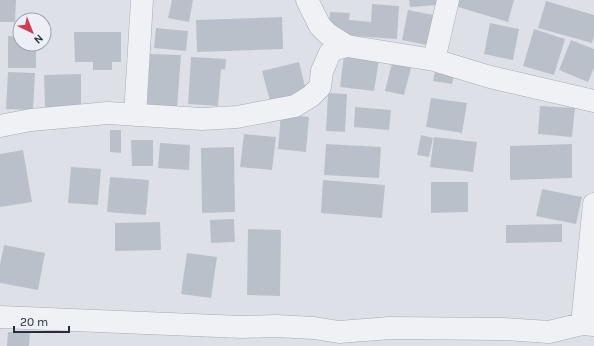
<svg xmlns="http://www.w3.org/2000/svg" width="594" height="346" viewBox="0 0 594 346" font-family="Karla,sans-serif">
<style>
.building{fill:#bac0ca}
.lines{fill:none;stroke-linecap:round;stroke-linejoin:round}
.minor-casing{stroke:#a6abb4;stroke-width:23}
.minor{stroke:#f0f1f5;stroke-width:22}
</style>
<rect width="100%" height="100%" fill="#dde1e7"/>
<path class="building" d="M 0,0 L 16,0 L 15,22 L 0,22 Z
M 172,0 L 193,0 L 189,22 L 168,18 Z
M 409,0 L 437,0 L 437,5 L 410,7 Z
M 457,0 L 514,0 L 508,22 L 455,6 Z
M 546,1 L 594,15 L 594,35 L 592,43 L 538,28 Z
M 372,4 L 399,6 L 397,39 L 328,34 L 330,12 L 350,13 L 349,20 L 371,22 Z
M 408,10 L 438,16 L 432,46 L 402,40 Z
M 282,17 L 283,49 L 197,52 L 196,20 Z
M 490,23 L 519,29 L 513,60 L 484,54 Z
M 156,28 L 188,31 L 186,51 L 154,48 Z
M 534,29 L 565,39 L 554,75 L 523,66 Z
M 74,32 L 121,32 L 121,62 L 112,62 L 112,70 L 93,70 L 93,62 L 75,62 Z
M 8,36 L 20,36 L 20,44 L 36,44 L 36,68 L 8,68 Z
M 571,40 L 594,49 L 594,68 L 588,82 L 559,70 Z
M 150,54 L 181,55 L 177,108 L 147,107 Z
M 344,55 L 379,59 L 374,91 L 340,87 Z
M 191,57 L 226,59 L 225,70 L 221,69 L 218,106 L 188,104 Z
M 393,59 L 412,64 L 404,95 L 385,91 Z
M 299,62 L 306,91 L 270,101 L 262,71 Z
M 436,67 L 455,71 L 452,84 L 433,81 Z
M 8,72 L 35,73 L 33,110 L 6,109 Z
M 81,74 L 81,106 L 45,107 L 44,75 Z
M 328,93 L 347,94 L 345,132 L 326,131 Z
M 431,98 L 467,103 L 462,133 L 426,127 Z
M 540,106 L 575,108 L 572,137 L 538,134 Z
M 355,107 L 391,110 L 389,130 L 354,127 Z
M 281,114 L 309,117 L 306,152 L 278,149 Z
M 110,130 L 121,130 L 121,153 L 110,152 Z
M 244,134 L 276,137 L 272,170 L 240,167 Z
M 421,135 L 433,138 L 429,157 L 417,155 Z
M 434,137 L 477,142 L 473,172 L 430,167 Z
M 131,140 L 153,140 L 153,166 L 132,166 Z
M 160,143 L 190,145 L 189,170 L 158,168 Z
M 326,144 L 381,147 L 379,178 L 324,175 Z
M 572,144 L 572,178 L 510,180 L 510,146 Z
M 234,147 L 235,212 L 202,213 L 201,148 Z
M 23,150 L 32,202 L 0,207 L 0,154 Z
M 71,167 L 101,169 L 98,205 L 68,203 Z
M 110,177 L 149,180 L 146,215 L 107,212 Z
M 323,180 L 385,185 L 382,218 L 321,213 Z
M 431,182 L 468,182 L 468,212 L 431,213 Z
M 542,189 L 582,197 L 576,224 L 536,216 Z
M 234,219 L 235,242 L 211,243 L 210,220 Z
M 160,222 L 161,250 L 115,251 L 115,223 Z
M 562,224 L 562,242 L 506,243 L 506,225 Z
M 248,229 L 281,230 L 280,296 L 247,295 Z
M 4,245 L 45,253 L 38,290 L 0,283 L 0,265 Z
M 187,253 L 217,257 L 211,298 L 181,294 Z
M 8,332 L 30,333 L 29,346 L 7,346 Z"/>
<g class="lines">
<defs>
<path id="minor" d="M 307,0 L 320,26 L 328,34 L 347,46 L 434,60 L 490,77 L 594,101
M 434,60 L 448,0
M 135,115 L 142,0
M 0,126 L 31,120 L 108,113 L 202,119 L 237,117 L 295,106 L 311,96 L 320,87 L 322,71 L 330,53 L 335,49 L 347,46
M 0,317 L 242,327 L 276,326 L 314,328 L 339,332 L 390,328 L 503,329 L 549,332 L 582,324 L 594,325
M 582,324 L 594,204"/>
</defs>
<use href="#minor" class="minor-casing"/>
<use href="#minor" class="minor"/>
</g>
<g transform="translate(32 32) rotate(137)"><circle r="19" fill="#eceff5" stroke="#9da2ac"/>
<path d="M0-3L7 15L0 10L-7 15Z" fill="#cf3f51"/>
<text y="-6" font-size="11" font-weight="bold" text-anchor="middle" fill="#262e3e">N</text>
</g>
<path d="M14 326v6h55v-6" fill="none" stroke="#262e3e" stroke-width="2"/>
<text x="20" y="326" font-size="12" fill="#262e3e" stroke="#eceff5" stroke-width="3" paint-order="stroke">20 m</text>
</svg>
